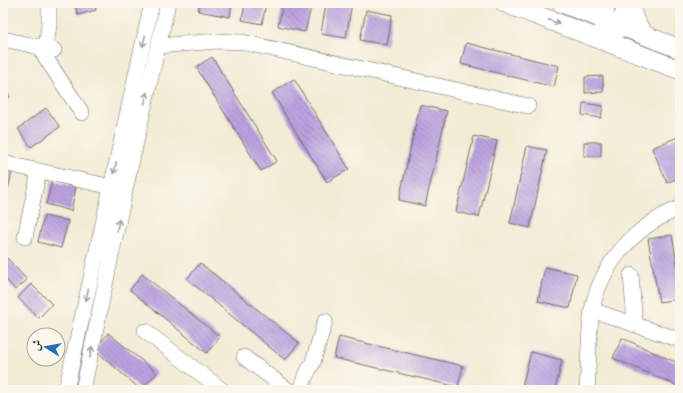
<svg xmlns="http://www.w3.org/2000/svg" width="683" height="393" viewBox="0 0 683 393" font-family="Cardo,Amiri,serif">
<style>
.building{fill:url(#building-back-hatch)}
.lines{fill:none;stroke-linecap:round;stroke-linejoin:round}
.minor-casing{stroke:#716f66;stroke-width:16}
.major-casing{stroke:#716f66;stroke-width:20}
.minor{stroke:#fff;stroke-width:15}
.major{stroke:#fff;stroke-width:19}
.oneway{stroke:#a0a0a0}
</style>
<defs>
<pattern id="building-back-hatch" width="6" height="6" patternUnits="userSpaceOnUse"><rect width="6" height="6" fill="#bba2e0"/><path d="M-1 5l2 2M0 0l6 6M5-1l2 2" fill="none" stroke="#9884b6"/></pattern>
</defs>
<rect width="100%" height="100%" fill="#fbf7ec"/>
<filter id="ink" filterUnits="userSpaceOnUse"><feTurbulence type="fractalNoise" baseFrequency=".025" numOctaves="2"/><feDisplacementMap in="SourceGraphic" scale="8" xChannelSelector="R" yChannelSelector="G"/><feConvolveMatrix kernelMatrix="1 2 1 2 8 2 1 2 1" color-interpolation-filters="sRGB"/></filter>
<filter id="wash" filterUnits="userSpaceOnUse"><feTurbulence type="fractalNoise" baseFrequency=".012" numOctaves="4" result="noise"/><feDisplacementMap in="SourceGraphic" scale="16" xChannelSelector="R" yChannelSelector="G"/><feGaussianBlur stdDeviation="0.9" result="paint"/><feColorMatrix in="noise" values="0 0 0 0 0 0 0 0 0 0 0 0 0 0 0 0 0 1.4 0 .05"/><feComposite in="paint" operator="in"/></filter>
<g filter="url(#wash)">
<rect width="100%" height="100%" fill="#f2ecd5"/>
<g id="blocks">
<path class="building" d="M 74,3 L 94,3 L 96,10 L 78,15 Z
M 200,3 L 232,3 L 230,17 L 198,11 Z
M 245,3 L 266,3 L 262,24 L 242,20 Z
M 283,3 L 312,3 L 305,32 L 278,26 Z
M 326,3 L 352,3 L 346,38 L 321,34 Z
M 366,10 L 392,15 L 387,45 L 360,40 Z
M 466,43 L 559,66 L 554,87 L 461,64 Z
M 212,57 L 277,161 L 261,171 L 196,67 Z
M 603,76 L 603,92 L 585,93 L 585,77 Z
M 294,79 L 349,169 L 327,182 L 272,93 Z
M 3,85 L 10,97 L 3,102 Z
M 583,103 L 603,106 L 601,118 L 582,115 Z
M 420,105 L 447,111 L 425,206 L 399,200 Z
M 46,108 L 60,127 L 31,147 L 18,129 Z
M 474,136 L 497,141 L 479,217 L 456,212 Z
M 680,136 L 680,177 L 667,183 L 652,148 Z
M 584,142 L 601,142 L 601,156 L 584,156 Z
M 527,146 L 547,150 L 530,228 L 510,223 Z
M 3,167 L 13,169 L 6,197 L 3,197 Z
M 52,181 L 76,187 L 71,211 L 46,204 Z
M 44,216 L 68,221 L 61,248 L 38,242 Z
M 672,235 L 680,281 L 680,299 L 659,302 L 648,239 Z
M 7,258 L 27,280 L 15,290 L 3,276 L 3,262 Z
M 200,263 L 299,343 L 285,360 L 187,279 Z
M 545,267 L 577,274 L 570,308 L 538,301 Z
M 142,274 L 220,337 L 207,353 L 130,290 Z
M 31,284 L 52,304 L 39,318 L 18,298 Z
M 108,333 L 157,373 L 141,390 L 95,350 Z
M 339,337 L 463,366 L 458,387 L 334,358 Z
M 622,338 L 680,364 L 680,387 L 613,358 Z
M 531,352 L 562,360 L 555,390 L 521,390 Z"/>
</g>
</g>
<g filter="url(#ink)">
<use href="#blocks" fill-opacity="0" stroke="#716f66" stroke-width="1"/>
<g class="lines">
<defs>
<path id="minor" d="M 602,29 L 608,3
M 3,39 L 54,50
M 612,44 L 626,3
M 38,46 L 82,113
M 158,46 L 217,41 L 242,42 L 528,106
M 46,48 L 49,25 L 49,3
M 3,163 L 121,189
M 25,237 L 39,171
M 631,275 L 635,325
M 592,310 L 680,340
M 145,331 L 222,390
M 244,357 L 288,390
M 66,390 L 152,3
M 83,390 L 125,190 L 168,3
M 302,390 L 304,379 L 313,362 L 325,321
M 587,390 C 589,364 588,336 592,310 C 601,263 636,225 680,208"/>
<path id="major" d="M 505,3 L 680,70
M 562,3 L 680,49
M 630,3 L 634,20 L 644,35"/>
</defs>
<use href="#minor" class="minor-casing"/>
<use href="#major" class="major-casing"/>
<use href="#minor" class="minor"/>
<use href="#major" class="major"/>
</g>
<defs><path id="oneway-shaft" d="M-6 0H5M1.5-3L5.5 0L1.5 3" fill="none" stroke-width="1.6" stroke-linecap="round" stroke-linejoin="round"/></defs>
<g class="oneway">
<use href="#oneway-shaft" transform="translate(554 22) rotate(21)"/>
<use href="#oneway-shaft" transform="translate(144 41) rotate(103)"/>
<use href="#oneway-shaft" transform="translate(146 98) rotate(-77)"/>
<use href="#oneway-shaft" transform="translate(115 168) rotate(103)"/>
<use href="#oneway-shaft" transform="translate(118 225) rotate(-78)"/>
<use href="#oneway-shaft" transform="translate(87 295) rotate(103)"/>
<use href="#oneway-shaft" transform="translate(91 352) rotate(-78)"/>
</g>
</g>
<rect width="683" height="393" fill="none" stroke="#fbf7ec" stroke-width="16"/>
<g transform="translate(46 347) rotate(281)"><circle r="19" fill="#fbf7ec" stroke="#a8a59f"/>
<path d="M0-3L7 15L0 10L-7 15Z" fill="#1f6fb2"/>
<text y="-6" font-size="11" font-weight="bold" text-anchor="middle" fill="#2b2b2b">ش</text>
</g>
</svg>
